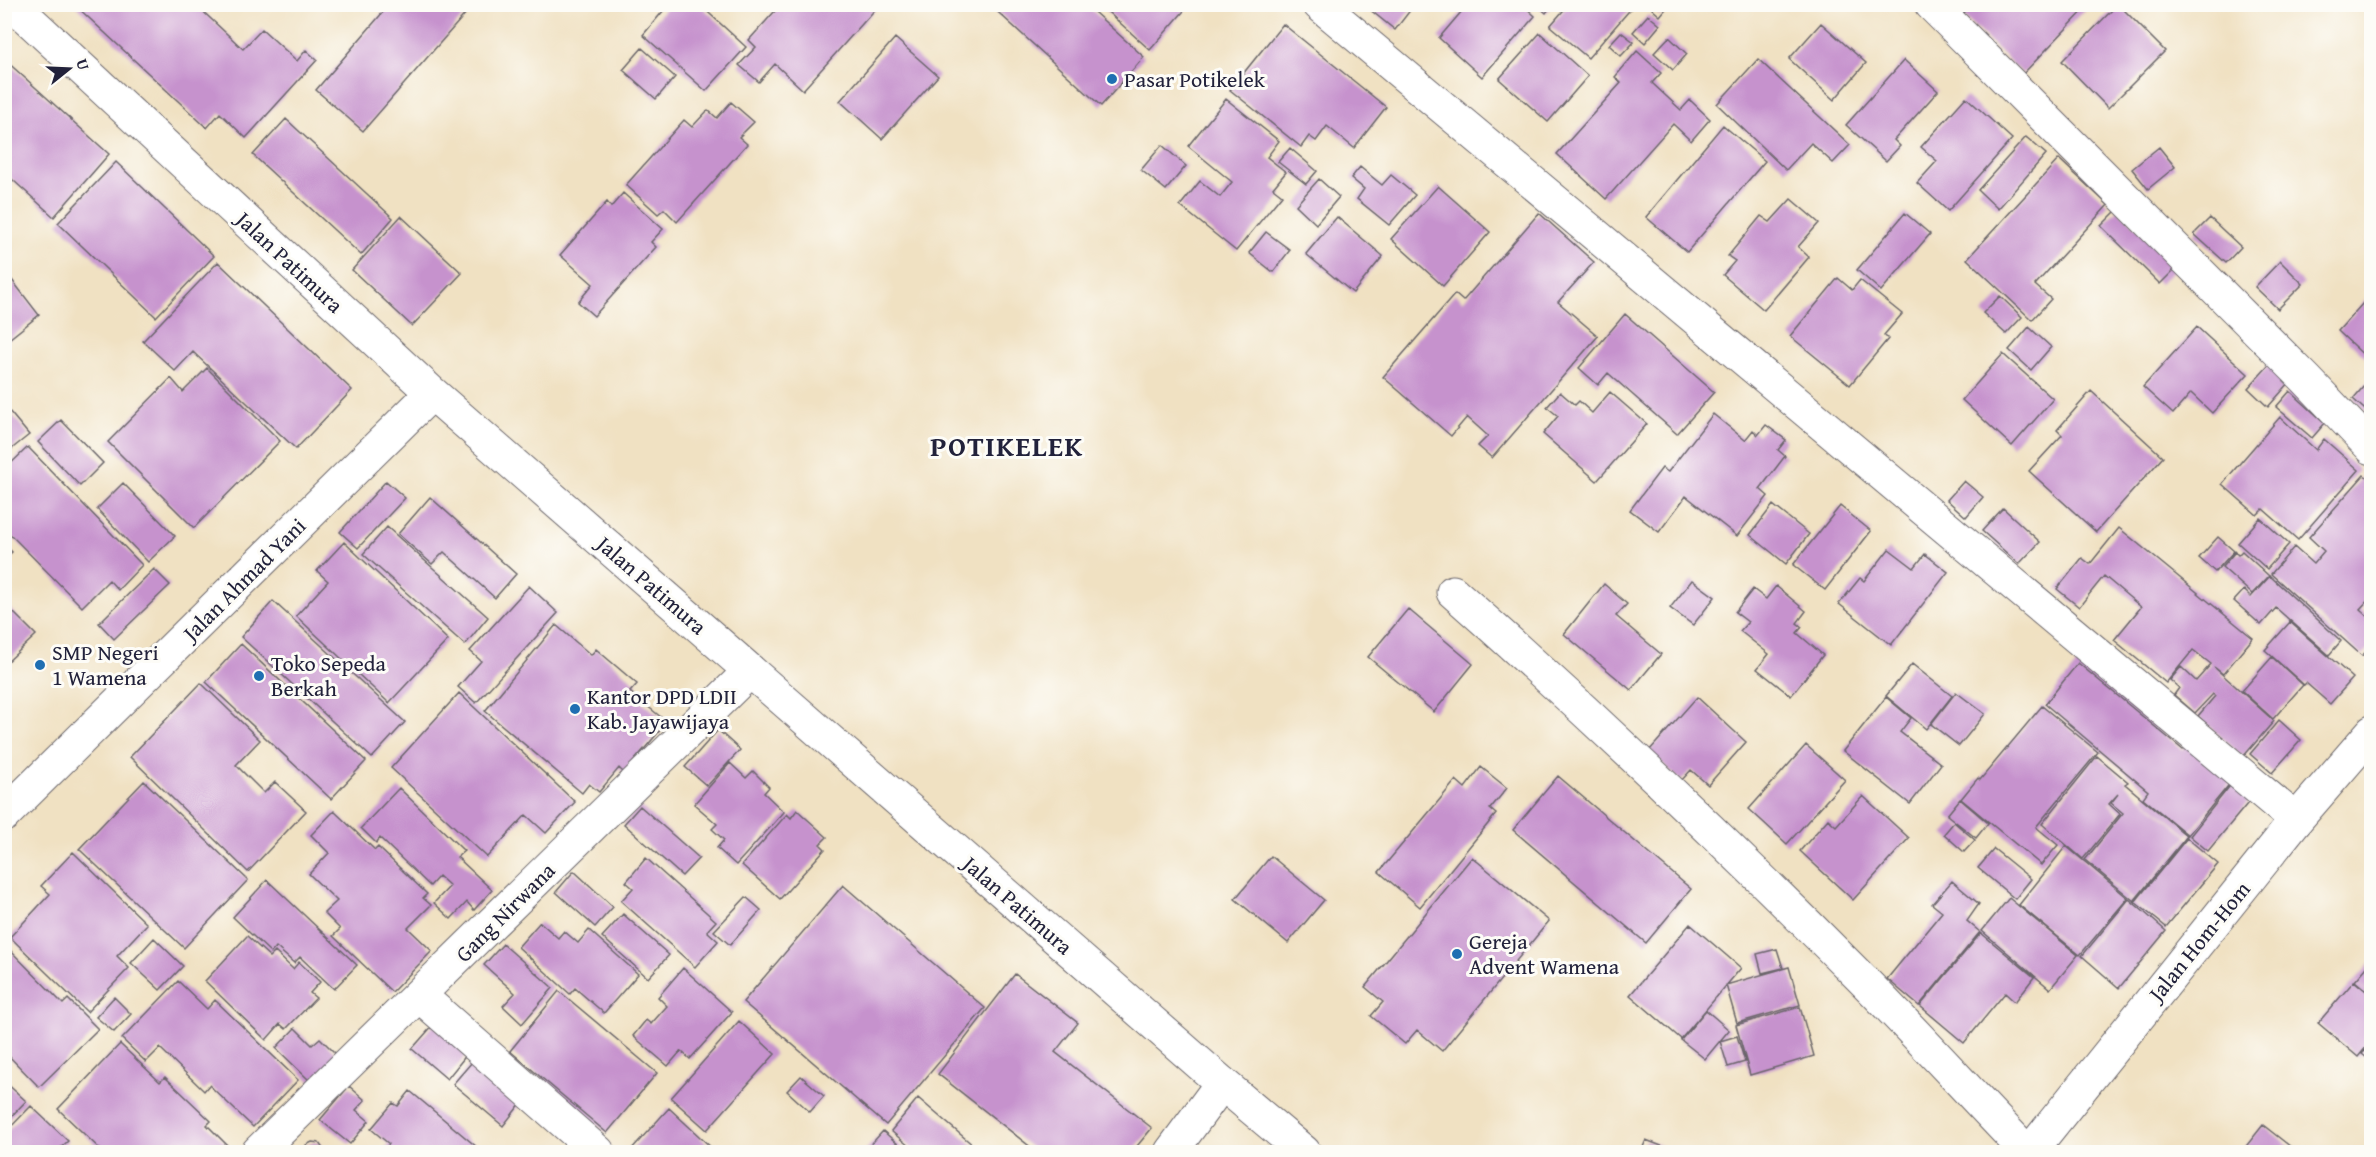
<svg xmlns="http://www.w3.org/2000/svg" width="2376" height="1157" viewBox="0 0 2376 1157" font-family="'Gentium Book Plus',serif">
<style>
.building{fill:#c692cd}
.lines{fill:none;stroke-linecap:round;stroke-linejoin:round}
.street-casing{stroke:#6a656a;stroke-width:35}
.secondary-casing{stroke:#6a656a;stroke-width:35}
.highway-casing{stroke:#6a656a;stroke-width:35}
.street{stroke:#fff;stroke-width:33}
.secondary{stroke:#fff;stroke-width:33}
.highway{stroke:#fff;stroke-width:33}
.poi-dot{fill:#1f6fb2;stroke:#fdfcf7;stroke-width:2}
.labels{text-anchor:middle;stroke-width:6;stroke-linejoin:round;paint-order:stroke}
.poi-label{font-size:22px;fill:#22223b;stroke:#fdfcf7;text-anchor:start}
.street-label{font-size:22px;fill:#22223b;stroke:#fdfcf7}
.district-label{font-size:28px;font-weight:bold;letter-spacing:1.5px;fill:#22223b;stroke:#fdfcf7}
</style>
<rect width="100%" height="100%" fill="#fdfcf7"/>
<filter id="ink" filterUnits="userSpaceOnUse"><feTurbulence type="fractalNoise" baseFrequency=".0167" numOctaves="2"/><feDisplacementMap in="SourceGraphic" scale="12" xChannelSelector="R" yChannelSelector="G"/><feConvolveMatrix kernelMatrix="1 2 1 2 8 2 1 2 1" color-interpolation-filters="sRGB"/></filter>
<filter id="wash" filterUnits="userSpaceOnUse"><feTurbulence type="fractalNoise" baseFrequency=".008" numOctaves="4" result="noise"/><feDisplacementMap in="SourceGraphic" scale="24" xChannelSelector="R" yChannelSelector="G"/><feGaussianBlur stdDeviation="1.35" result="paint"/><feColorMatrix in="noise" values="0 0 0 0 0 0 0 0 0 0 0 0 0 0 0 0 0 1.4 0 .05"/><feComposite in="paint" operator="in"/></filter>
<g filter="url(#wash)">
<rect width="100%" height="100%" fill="#f0e1c2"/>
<g id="blocks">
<path class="building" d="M 74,4 L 195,4 L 243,49 L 262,29 L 297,61 L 306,50 L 317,60 L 246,138 L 220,113 L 207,128 Z
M 390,4 L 474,4 L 363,131 L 316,90 Z
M 669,4 L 699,4 L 746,47 L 706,91 L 643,35 Z
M 768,4 L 880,4 L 803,90 L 775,64 L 759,82 L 739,65 L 756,47 L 749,40 L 775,11 Z
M 989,4 L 1085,4 L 1144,57 L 1101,106 Z
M 1099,4 L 1190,4 L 1150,50 Z
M 1363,4 L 1415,4 L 1395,30 Z
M 1468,4 L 1522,4 L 1535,16 L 1482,77 L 1439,38 Z
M 1536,4 L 1553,4 L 1546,13 Z
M 1569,4 L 1635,4 L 1588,58 L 1550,26 Z
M 1656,4 L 1670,4 L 1660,16 L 1652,9 Z
M 1972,4 L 2090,4 L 2023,74 L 1962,15 Z
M 2118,4 L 2165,51 L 2108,108 L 2062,61 Z
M 1648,15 L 1660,25 L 1645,43 L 1633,32 Z
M 1821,23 L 1866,63 L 1834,100 L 1789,59 Z
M 1283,24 L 1386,107 L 1354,148 L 1327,126 L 1316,141 L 1309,136 L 1301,147 L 1230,90 Z
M 1621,32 L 1634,42 L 1621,56 L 1609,45 Z
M 1540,33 L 1588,76 L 1548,122 L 1499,79 Z
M 1669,37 L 1687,54 L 1673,70 L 1654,53 Z
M 895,38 L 938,76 L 882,139 L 840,101 Z
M 642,48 L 675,77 L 656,99 L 623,70 Z
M 1637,51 L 1661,73 L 1652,83 L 1681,110 L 1690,100 L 1710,119 L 1691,141 L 1673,124 L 1606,199 L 1557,154 L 1621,83 L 1615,77 Z
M 4,59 L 109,154 L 54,217 L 4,172 Z
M 1758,59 L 1850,145 L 1833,163 L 1811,143 L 1786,170 L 1717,104 Z
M 1904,60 L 1938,91 L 1894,140 L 1900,146 L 1886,161 L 1846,125 Z
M 1966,97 L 2012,139 L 1948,211 L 1917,183 L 1937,161 L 1921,147 Z
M 1226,99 L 1279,141 L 1267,157 L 1286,172 L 1273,188 L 1282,195 L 1236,251 L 1180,206 L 1200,181 L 1220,197 L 1232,182 L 1188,146 Z
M 731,102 L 754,122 L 739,137 L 747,144 L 677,222 L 664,209 L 658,214 L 626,185 L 684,120 L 692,127 L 708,110 L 717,118 Z
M 286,119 L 393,218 L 361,255 L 253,155 Z
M 1723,125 L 1765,161 L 1687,252 L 1646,217 Z
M 2026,137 L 2046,154 L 1998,209 L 1978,190 Z
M 1162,145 L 1186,166 L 1166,190 L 1141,170 Z
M 2159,147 L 2175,167 L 2148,189 L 2132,169 Z
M 1290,148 L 1317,171 L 1306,184 L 1278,162 Z
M 2059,159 L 2108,205 L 2035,285 L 2051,299 L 2032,320 L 1967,259 Z
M 116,162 L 214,256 L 156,317 L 58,223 Z
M 1360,167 L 1382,185 L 1391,175 L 1415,195 L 1389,225 L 1357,199 L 1364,189 L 1351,178 Z
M 1319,179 L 1339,197 L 1316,224 L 1296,205 Z
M 1438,186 L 1490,232 L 1443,286 L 1391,239 Z
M 623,193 L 663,229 L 651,242 L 656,247 L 594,316 L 578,302 L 593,284 L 560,255 L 607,202 L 611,207 Z
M 1791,199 L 1819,223 L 1798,247 L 1809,257 L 1764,310 L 1723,275 L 1735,261 L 1728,256 L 1761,216 L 1770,222 Z
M 2118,209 L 2178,266 L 2160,284 L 2101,226 Z
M 1539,213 L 1594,262 L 1558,302 L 1598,336 L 1492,458 L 1478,446 L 1488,436 L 1467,417 L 1451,436 L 1383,377 L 1455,294 L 1463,301 Z
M 1905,213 L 1930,234 L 1881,291 L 1857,270 Z
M 401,216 L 462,273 L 412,326 L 352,270 Z
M 1337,217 L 1383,256 L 1353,293 L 1306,254 Z
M 2210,218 L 2241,247 L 2226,263 L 2194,234 Z
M 1266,232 L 1290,250 L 1273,272 L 1249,253 Z
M 2280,261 L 2303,284 L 2278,309 L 2255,287 Z
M 218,262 L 352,390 L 296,449 L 193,352 L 175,371 L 143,341 Z
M 1838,278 L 1852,290 L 1860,280 L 1902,314 L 1884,335 L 1888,339 L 1850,385 L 1790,336 Z
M 12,280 L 39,315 L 4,343 L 4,286 Z
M 2372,293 L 2372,359 L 2370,361 L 2338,331 Z
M 2000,296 L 2022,317 L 2006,334 L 1983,313 Z
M 1625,314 L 1714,392 L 1677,434 L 1608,373 L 1598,385 L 1579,368 Z
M 2029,327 L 2051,347 L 2031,370 L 2009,350 Z
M 2197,327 L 2248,374 L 2212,413 L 2191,393 L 2173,414 L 2143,387 Z
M 2003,354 L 2053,399 L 2012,446 L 1962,400 Z
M 2270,364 L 2290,382 L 2268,407 L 2248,388 Z
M 207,368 L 280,441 L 194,528 L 108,442 L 171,378 L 183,392 Z
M 2370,379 L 2372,380 L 2372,416 L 2353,399 Z
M 2091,391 L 2163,457 L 2096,532 L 2029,471 L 2062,435 L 2057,430 Z
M 2290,391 L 2325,423 L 2312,438 L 2276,407 Z
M 1560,392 L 1575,405 L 1579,401 L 1592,413 L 1610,392 L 1647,424 L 1597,481 L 1543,434 L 1558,416 L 1547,407 Z
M 4,405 L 29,435 L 4,455 Z
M 1713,414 L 1745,440 L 1753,430 L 1758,435 L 1766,425 L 1786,440 L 1778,450 L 1785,456 L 1760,489 L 1768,496 L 1737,536 L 1686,496 L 1659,532 L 1630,510 L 1662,468 L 1668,472 Z
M 2280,417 L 2316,450 L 2324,439 L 2359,470 L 2298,540 L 2263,509 L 2257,515 L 2222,484 Z
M 61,420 L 103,463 L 80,486 L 38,442 Z
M 28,447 L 142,565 L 118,590 L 109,580 L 82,607 L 4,528 L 4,470 Z
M 2364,475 L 2372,481 L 2372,596 L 2360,609 L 2372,620 L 2372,645 L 2362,656 L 2271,574 L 2294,547 L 2313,564 L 2324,551 L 2309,537 Z
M 386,481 L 405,498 L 358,548 L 340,532 Z
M 1964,481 L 1983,497 L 1966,517 L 1947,500 Z
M 123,483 L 175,536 L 148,562 L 97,509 Z
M 430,497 L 516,574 L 495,598 L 444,552 L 432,564 L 398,534 Z
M 1773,505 L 1809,534 L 1786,564 L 1750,535 Z
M 1840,506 L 1871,531 L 1825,590 L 1793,565 Z
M 2003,508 L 2040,542 L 2019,564 L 1982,531 Z
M 2260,518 L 2289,544 L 2267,569 L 2238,543 Z
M 387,527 L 488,617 L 465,645 L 363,554 Z
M 2119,528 L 2253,638 L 2223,674 L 2214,667 L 2274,721 L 2243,757 L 2198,716 L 2215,696 L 2213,694 L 2195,713 L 2174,695 L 2179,688 L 2170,680 L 2181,667 L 2196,681 L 2211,664 L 2193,650 L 2166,683 L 2114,640 L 2141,607 L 2104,576 L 2079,607 L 2057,589 L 2082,558 L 2090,564 Z
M 2218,537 L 2234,551 L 2215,572 L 2199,558 Z
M 344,542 L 448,640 L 389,703 L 296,616 L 328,581 L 317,571 Z
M 4,544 L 12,552 L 4,559 Z
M 1889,549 L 1914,568 L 1925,554 L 1948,572 L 1891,645 L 1839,604 L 1860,578 L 1864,581 Z
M 2242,551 L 2269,576 L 2252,594 L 2222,567 L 2235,552 L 2238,555 Z
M 154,569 L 170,585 L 114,639 L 99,623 Z
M 2270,576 L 2341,641 L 2329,655 L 2276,608 L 2261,625 L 2234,601 L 2244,590 L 2251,597 Z
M 1692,580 L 1715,597 L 1693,625 L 1670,608 Z
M 1604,584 L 1627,604 L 1616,616 L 1661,654 L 1631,690 L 1564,634 Z
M 529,586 L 558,613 L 476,703 L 458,687 L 481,661 L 470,651 Z
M 1776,586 L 1806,611 L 1797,623 L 1802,627 L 1797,633 L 1823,655 L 1791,696 L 1757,669 L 1769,654 L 1740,631 L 1748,622 L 1735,612 L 1753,589 L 1766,599 Z
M 273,601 L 405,722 L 372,758 L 241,637 Z
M 4,603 L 36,635 L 4,665 Z
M 1408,609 L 1473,664 L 1434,712 L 1368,657 Z
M 2290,622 L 2353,678 L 2330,704 L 2306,683 L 2304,685 L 2265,650 Z
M 556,625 L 591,655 L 596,649 L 637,684 L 630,692 L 667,722 L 624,773 L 619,768 L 599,792 L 589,784 L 582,793 L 485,711 Z
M 241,644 L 366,761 L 331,799 L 206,682 Z
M 2272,657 L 2303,685 L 2273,719 L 2242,691 Z
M 2078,663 L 2183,750 L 2187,744 L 2232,781 L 2188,835 L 2143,798 L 2148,791 L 2045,704 Z
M 1912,664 L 1952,696 L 1926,729 L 1886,696 Z
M 201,683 L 260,740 L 236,765 L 264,793 L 275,782 L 306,811 L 248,872 L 130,757 Z
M 1956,692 L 1985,714 L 1959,746 L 1931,724 Z
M 459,693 L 575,802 L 546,833 L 526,815 L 487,857 L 391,768 Z
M 1697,697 L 1746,742 L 1708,785 L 1691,770 L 1681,781 L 1649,751 Z
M 1886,697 L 1911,718 L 1900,732 L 1941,764 L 1910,804 L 1843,751 Z
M 2042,706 L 2098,752 L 2036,827 L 2058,845 L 2041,865 L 1961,799 L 1978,778 L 1980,780 Z
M 2279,720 L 2301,740 L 2272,773 L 2250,754 Z
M 718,730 L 740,750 L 707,786 L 685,767 Z
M 1806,745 L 1845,780 L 1787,844 L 1749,809 Z
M 2097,756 L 2128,782 L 2125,784 L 2187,836 L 2134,901 L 2085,860 L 2123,813 L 2111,803 L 2118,794 L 2109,804 L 2120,814 L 2083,859 L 2042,824 Z
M 730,763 L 746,778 L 753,771 L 769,787 L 764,793 L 784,812 L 736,865 L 717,848 L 724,840 L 712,829 L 717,824 L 694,804 Z
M 1481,767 L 1507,788 L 1490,809 L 1496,814 L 1420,907 L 1379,872 L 1456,780 L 1465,788 Z
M 1558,776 L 1691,889 L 1646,943 L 1513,830 Z
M 144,781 L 248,880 L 184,948 L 79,849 Z
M 2233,782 L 2252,798 L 2208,851 L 2190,836 Z
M 399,788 L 464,851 L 457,857 L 492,890 L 474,910 L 467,902 L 451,919 L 434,903 L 450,886 L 439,876 L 430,886 L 380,838 L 376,843 L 361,828 Z
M 1863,796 L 1909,838 L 1853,900 L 1800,851 L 1828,819 L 1836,826 Z
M 1960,799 L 1988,823 L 1976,838 L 1947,815 Z
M 640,806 L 699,858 L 682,876 L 624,824 Z
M 797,810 L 827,837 L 820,844 L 825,849 L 780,899 L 742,865 L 787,814 L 791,818 Z
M 334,811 L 375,850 L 378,847 L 427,894 L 423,898 L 431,905 L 408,928 L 432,951 L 392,992 L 333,936 L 340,929 L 324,913 L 337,901 L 309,874 L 329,853 L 311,835 Z
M 1954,822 L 1975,840 L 1964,852 L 1944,834 Z
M 2187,838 L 2218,864 L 2166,927 L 2135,902 Z
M 2066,846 L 2128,898 L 2080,955 L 2019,905 Z
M 1994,849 L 2031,879 L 2015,899 L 1978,868 Z
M 73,852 L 147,924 L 117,956 L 129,968 L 87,1012 L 10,937 L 50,894 L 41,886 Z
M 1271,856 L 1324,900 L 1288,943 L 1235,899 Z
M 1472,857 L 1549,921 L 1442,1051 L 1417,1030 L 1405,1044 L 1371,1016 L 1383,1002 L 1365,987 Z
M 646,858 L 716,921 L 707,931 L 718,941 L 695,967 L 621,901 L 633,888 L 626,882 Z
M 574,871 L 613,907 L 595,927 L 556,892 Z
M 267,880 L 357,965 L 334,989 L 300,957 L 294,963 L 276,947 L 271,953 L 233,917 Z
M 1952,881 L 1979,904 L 1967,921 L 1980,932 L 1919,1006 L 1887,979 L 1942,912 L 1932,904 Z
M 843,885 L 985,1008 L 886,1125 L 743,1002 Z
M 746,897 L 761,910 L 730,945 L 714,931 Z
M 2009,898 L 2078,955 L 2050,989 L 1982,931 Z
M 2129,899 L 2166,931 L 2119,988 L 2082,956 Z
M 623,914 L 669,955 L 648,978 L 602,937 Z
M 540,922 L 558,938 L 564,931 L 578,943 L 589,930 L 638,974 L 604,1013 L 575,988 L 570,994 L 518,947 Z
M 1690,924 L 1741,968 L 1681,1039 L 1630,995 Z
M 1981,933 L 2034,977 L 2015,1002 L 2005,993 L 1964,1043 L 1920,1006 Z
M 247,936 L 270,957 L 275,952 L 293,969 L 299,962 L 320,982 L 310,993 L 316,998 L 286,1029 L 280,1024 L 266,1040 L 205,981 Z
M 154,938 L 183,966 L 160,990 L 131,963 Z
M 4,944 L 63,1004 L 68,999 L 98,1029 L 39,1087 L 4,1051 Z
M 503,944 L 553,988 L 522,1024 L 503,1006 L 515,993 L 484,965 Z
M 1777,949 L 1783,968 L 1762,973 L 1757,954 Z
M 2372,961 L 2372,995 L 2355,981 Z
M 1789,967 L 1800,1005 L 1737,1023 L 1726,985 Z
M 683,968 L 732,1012 L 690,1059 L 681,1051 L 668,1066 L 633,1036 L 646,1020 L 651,1024 L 667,1006 L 658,997 Z
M 1015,974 L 1078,1023 L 1055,1052 L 1152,1128 L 1132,1152 L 1037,1152 L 938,1074 Z
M 178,981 L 207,1009 L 215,1000 L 298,1080 L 253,1127 L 209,1085 L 204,1091 L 160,1048 L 146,1062 L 122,1039 Z
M 2354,981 L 2372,996 L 2372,1040 L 2358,1057 L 2318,1023 Z
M 559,991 L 657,1073 L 607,1133 L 510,1051 Z
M 114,997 L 131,1014 L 114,1032 L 96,1017 Z
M 1800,1007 L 1814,1056 L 1750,1075 L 1736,1025 Z
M 1706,1010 L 1729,1030 L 1705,1059 L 1681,1040 Z
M 739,1021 L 775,1054 L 707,1130 L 671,1098 Z
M 434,1024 L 468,1053 L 447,1079 L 412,1049 Z
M 295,1028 L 312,1045 L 320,1038 L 338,1056 L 312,1083 L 276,1048 Z
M 1737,1036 L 1745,1062 L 1728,1067 L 1720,1041 Z
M 2372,1043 L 2372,1062 L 2362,1054 Z
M 120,1044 L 160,1082 L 165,1077 L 211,1121 L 207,1125 L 228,1146 L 221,1152 L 103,1152 L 58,1109 Z
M 472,1062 L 521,1103 L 503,1126 L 453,1084 Z
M 801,1076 L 824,1096 L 810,1112 L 787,1091 Z
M 4,1081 L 26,1101 L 4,1124 Z
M 349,1086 L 365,1100 L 356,1110 L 369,1121 L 350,1144 L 320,1120 Z
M 410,1091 L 478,1148 L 473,1152 L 382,1152 L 389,1144 L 371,1129 L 393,1103 L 398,1106 Z
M 918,1098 L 981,1152 L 916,1152 L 891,1131 Z
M 31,1106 L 68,1141 L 56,1152 L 4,1152 L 4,1134 Z
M 669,1108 L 716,1152 L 629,1152 Z
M 2263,1125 L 2291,1147 L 2286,1152 L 2246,1152 L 2243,1150 Z
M 883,1131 L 907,1152 L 864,1152 Z
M 1646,1140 L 1677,1152 L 1641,1152 Z
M 312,1142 L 319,1143 L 324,1150 L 323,1152 L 304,1152 L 306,1145 Z"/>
</g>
</g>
<g filter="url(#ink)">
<use href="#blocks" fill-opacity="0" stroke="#6a656a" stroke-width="1.5"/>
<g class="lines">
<defs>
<path id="street" d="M 1319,4 L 2296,820
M 1931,4 L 2306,379 L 2372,448
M 1453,592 C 1592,715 1727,843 1858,975 C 1916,1033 1970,1093 2027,1152
M 420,996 L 598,1152
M 258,1152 L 750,671
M 1171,1152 L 1222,1083"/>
<path id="secondary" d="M 12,4 L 432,393 L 1222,1083 L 1304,1152
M 4,815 L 432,393"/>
<path id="highway" d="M 2030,1152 L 2296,820 L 2372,732"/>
</defs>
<use href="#street" class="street-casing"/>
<use href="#secondary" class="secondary-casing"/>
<use href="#highway" class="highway-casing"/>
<use href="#street" class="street"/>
<use href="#secondary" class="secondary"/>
<use href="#highway" class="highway"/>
</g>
</g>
<g class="poi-dot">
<circle cx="1112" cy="79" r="6"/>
<circle cx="40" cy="665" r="6"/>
<circle cx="259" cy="676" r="6"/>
<circle cx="575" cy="709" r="6"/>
<circle cx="1457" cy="954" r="6"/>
</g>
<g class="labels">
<g class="poi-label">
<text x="1124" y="87">Pasar Potikelek</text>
<text x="52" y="660">SMP Negeri<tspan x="52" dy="25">1 Wamena</tspan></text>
<text x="271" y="671">Toko Sepeda<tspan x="271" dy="25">Berkah</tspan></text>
<text x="587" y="704">Kantor DPD LDII<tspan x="587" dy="25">Kab. Jayawijaya</tspan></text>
<text x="1469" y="949">Gereja<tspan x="1469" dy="25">Advent Wamena</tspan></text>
</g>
<g class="street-label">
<text transform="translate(290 262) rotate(43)" y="8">Jalan Patimura</text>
<text transform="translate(244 579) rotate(-45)" y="8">Jalan Ahmad Yani</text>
<text transform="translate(652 585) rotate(41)" y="8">Jalan Patimura</text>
<text transform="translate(1018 905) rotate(41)" y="8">Jalan Patimura</text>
<text transform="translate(505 912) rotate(-45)" y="8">Gang Nirwana</text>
<text transform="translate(2199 941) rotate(-51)" y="8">Jalan Hom-Hom</text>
</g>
<g class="district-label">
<text x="1007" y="456">POTIKELEK</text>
</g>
</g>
<rect width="2376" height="1157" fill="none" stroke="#fdfcf7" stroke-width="24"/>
<g transform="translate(69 69) rotate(72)" stroke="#fdfcf7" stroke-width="4.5" paint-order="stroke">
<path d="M0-4.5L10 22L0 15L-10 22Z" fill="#22223b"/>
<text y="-9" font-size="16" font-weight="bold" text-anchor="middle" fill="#22223b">U</text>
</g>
</svg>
